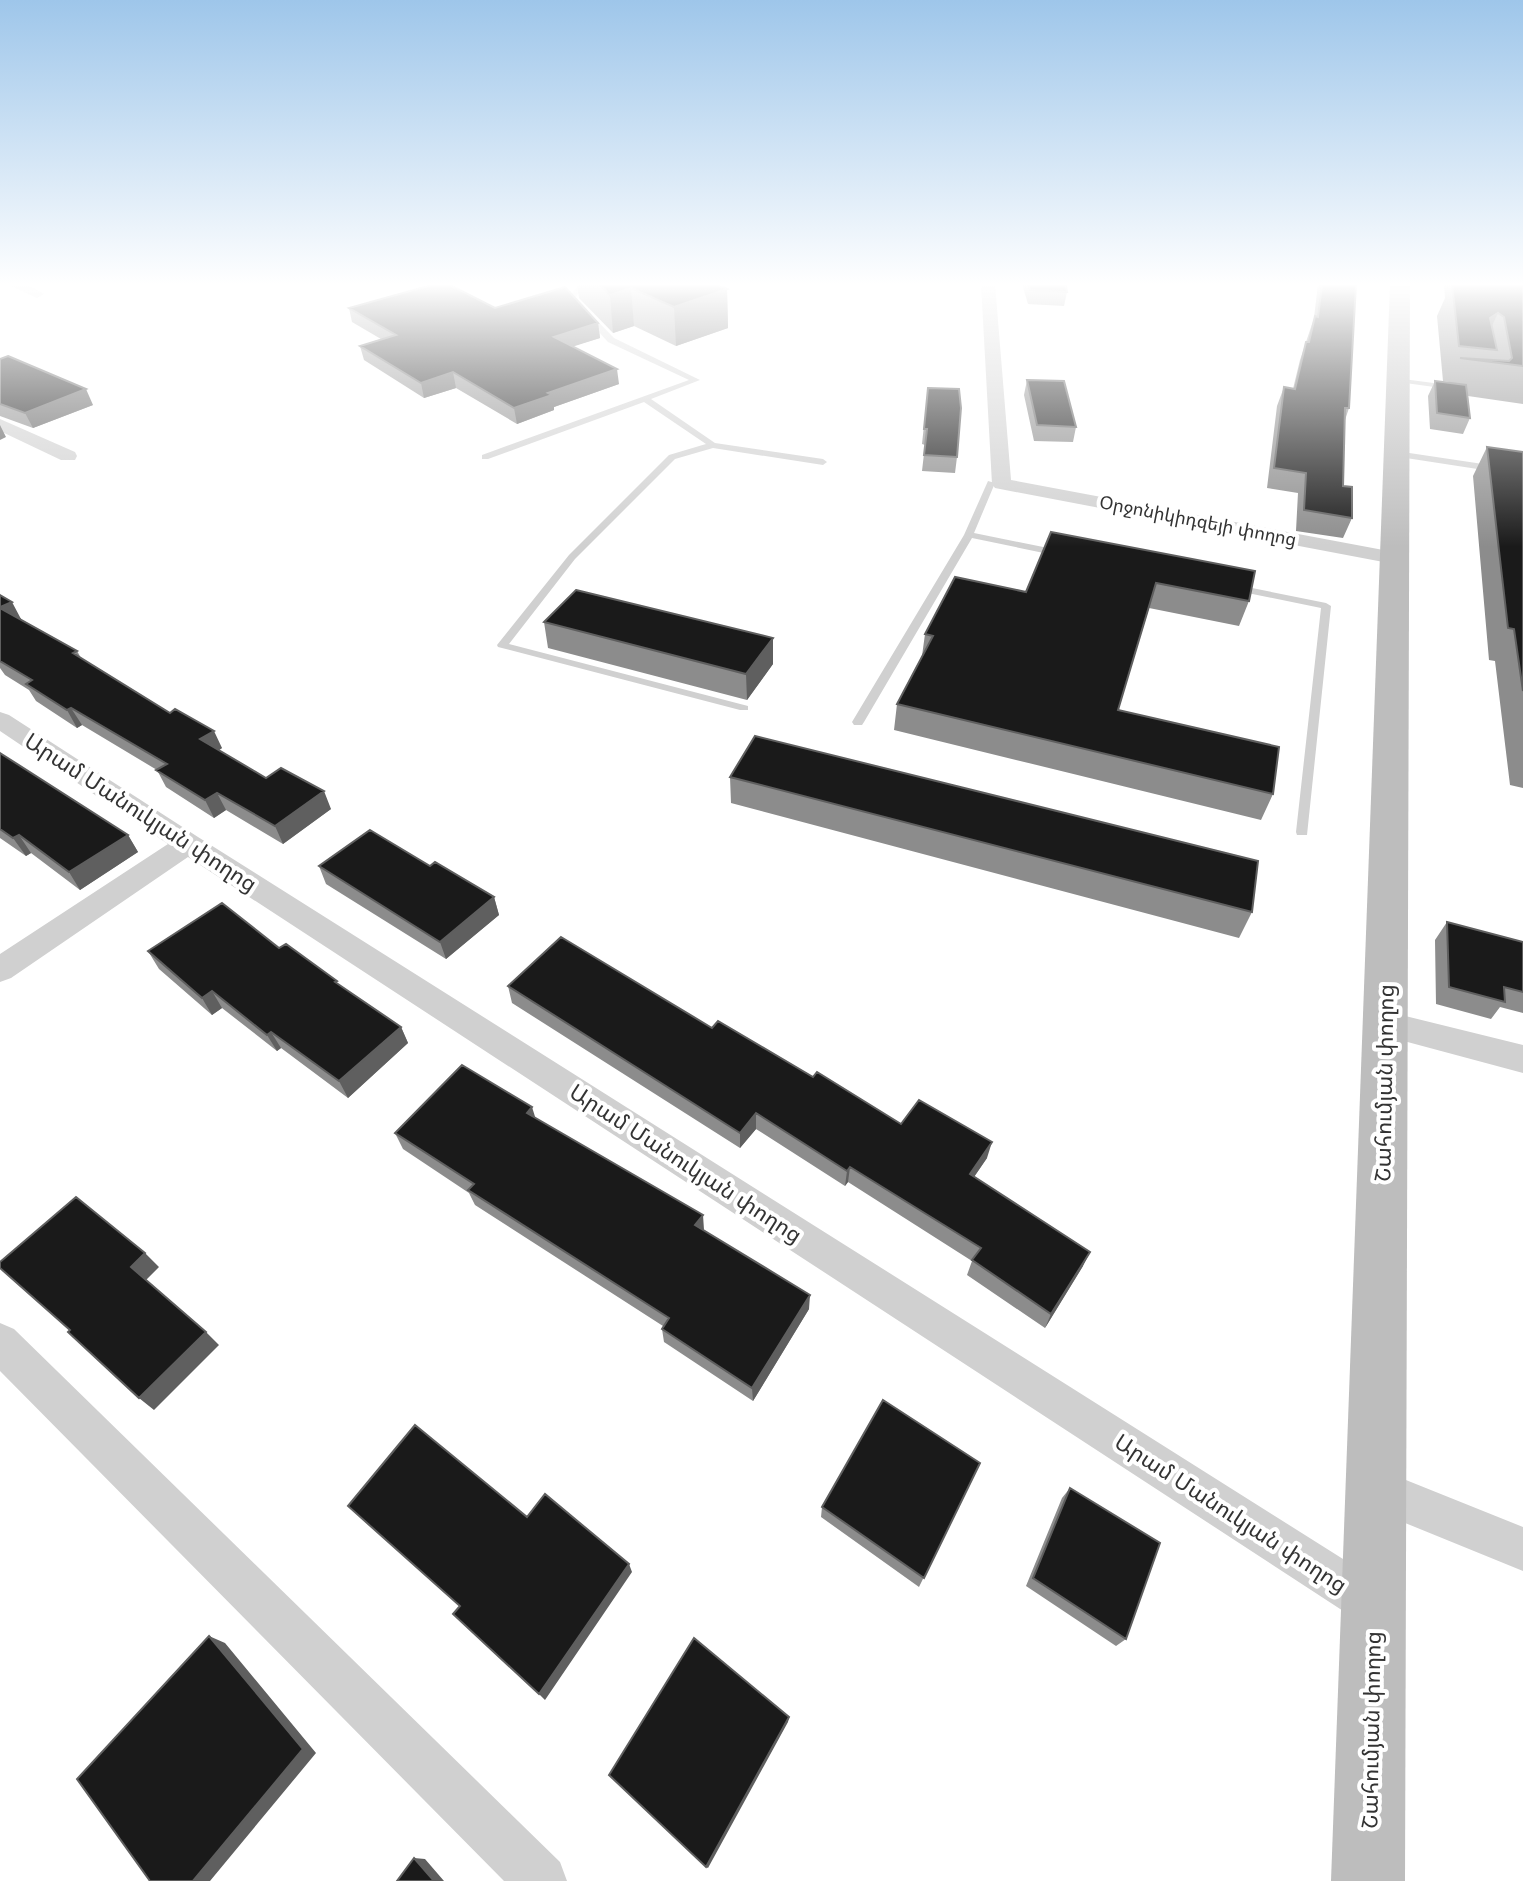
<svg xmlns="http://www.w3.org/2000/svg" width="1523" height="1881" viewBox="0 0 1523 1881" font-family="Lato,'Noto Sans Armenian',sans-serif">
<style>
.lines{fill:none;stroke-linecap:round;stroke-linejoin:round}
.lane{fill:#d0d0d0;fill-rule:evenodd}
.street{fill:#d0d0d0;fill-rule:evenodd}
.secondary{fill:#bdbdbd;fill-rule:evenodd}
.wall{fill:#8c8c8c}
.shaded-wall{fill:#5f5f5f}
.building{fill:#1a1a1a;stroke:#5f5f5f;stroke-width:2}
.labels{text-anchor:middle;stroke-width:8;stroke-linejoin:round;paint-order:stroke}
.far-street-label{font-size:18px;fill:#333;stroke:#fff}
.street-label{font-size:22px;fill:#333;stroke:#fff}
</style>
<rect width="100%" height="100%" fill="#fff"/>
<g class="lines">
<path class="lane" d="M 579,284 L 586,284 L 575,298 L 614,338 L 700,380 L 651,399 L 715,443 L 823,459 L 827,462 L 823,465 L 713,448 L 675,459 L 575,559 L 509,644 L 748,706 L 748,710 L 740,710 L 498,647 L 497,645 L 569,555 L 669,455 L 706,444 L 644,402 L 488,459 L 482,459 L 482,455 L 689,380 L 608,342 L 568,298 Z
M 1395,378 L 1449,385 L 1453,387 L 1449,389 L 1398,382 L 1394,380 Z
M 1396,451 L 1523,470 L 1523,476 L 1393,456 L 1393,452 Z
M 988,481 L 995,483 L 974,533 L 1063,551 L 1068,554 L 1063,557 L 972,538 L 864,722 L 862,725 L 854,725 L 852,722 L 964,535 Z
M 1232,584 L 1326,603 L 1331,606 L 1307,835 L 1297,835 L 1296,832 L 1321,608 L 1228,589 L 1228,585 Z"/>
<path class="street" d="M 7,284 L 26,284 L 44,294 L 37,298 Z
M 981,284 L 995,284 L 1011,480 L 1394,552 L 1404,558 L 1394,564 L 995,488 L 992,484 Z
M 0,419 L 75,452 L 77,456 L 75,460 L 61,460 L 0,431 Z
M 0,712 L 9,715 L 198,837 L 1389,1588 L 1396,1604 L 1389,1620 L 1373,1627 L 1357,1620 L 188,857 L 11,978 L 0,982 L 0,954 L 168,844 L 0,731 Z
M 1385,1011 L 1523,1045 L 1523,1073 L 1374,1033 L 1369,1024 L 1374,1015 Z
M 0,1323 L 14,1329 L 560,1862 L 567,1881 L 504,1881 L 0,1371 Z
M 1376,1468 L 1523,1527 L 1523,1571 L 1361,1505 L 1354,1490 L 1361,1475 Z"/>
<path class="secondary" d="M 1390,284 L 1410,284 L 1405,1881 L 1331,1881 Z"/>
</g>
<path class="wall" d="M 577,284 L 714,284 L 727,289 L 728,328 L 676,346 L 634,326 L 613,333 L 579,298 Z
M 1022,284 L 1066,284 L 1067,292 L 1064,306 L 1028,304 Z
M 1318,284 L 1356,284 L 1349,408 L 1345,420 L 1343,486 L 1352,518 L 1343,538 L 1296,531 L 1298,493 L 1267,488 L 1277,406 L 1284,387 L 1293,389 L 1300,360 L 1314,318 Z
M 1444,284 L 1523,284 L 1523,404 L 1468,396 L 1470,418 L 1463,434 L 1430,429 L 1428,396 L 1435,381 L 1448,383 L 1449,382 L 1443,381 L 1437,316 L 1445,298 Z
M 349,308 L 495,308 L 598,323 L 600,338 L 573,346 L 619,384 L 554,407 L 554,410 L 517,424 L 456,388 L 424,398 L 364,360 L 360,346 L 381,339 L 352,322 Z
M 0,359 L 93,405 L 33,428 L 0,416 Z
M 1027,380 L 1076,427 L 1073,442 L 1034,441 L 1024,395 Z
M 928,388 L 957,457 L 955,473 L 922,471 L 925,445 L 922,444 Z
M 1487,447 L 1523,452 L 1523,788 L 1510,785 L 1495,661 L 1489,660 L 1473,476 Z
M 1051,532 L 1249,601 L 1239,626 L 1149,608 L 1118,710 L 1273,794 L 1261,820 L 894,730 L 897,704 L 922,656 L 925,634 L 1026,592 Z
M 0,595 L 21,619 L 20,619 L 77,651 L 81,658 L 222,748 L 219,750 L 266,778 L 331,809 L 283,844 L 226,810 L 214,818 L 166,787 L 157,770 L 82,725 L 77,728 L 36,701 L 29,690 L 5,675 L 0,668 Z
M 544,622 L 773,638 L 773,664 L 747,700 L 548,648 Z
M 0,753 L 128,835 L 138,852 L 80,890 L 31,853 L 26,856 L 0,838 Z
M 730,777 L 1252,912 L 1239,938 L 731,803 Z
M 319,866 L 430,866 L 494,897 L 499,915 L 446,959 L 326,884 Z
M 1447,922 L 1523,942 L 1523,1013 L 1500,1007 L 1491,1019 L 1436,1004 L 1435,940 Z
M 279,948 L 339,985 L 401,1027 L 408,1043 L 348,1098 L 281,1048 L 277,1051 L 222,1008 L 212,1015 L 159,969 L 148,951 Z
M 508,986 L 712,1028 L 813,1077 L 901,1124 L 987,1158 L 974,1177 L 1083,1266 L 1045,1328 L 967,1275 L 972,1261 L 848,1182 L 845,1186 L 756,1129 L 740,1148 L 512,1003 Z
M 535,1118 L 704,1230 L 809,1309 L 753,1401 L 664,1342 L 662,1329 L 663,1326 L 475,1205 L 469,1193 L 403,1149 L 395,1133 Z
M 980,1463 L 919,1587 L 821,1517 L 822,1507 Z
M 1070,1488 L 1126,1639 L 1116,1646 L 1026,1586 L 1062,1498 Z"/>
<path class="shaded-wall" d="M 631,288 L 634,326 L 613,333 L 610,295 Z
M 727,289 L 728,328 L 676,346 L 674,307 Z
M 1498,313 L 1482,347 L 1490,318 Z
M 598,323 L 600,338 L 556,352 L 554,337 Z
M 617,369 L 619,384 L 554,407 L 554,410 L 517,424 L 514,408 L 548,393 Z
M 453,372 L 456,388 L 424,398 L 421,383 Z
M 86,389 L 93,405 L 33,428 L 25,413 Z
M 0,425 L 6,437 L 0,440 Z
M 12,602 L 21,619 L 9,625 L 0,610 L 0,607 Z
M 773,638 L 773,664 L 747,700 L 746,674 Z
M 71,708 L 82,725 L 77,728 L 67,710 Z
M 214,731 L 222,748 L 209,757 L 200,739 Z
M 324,791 L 331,809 L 283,844 L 275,826 Z
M 217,793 L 226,810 L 214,818 L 205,800 Z
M 19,835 L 31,853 L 26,856 L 13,838 Z
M 128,835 L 138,852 L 80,890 L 69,872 Z
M 494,897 L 499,915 L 446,959 L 440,942 Z
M 212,991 L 222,1008 L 212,1015 L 202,998 Z
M 401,1027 L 408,1043 L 348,1098 L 339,1081 Z
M 271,1032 L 281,1048 L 277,1051 L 267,1035 Z
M 532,1107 L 537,1123 L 527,1113 Z
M 756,1113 L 756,1129 L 740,1148 L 740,1133 Z
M 992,1142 L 987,1158 L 965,1190 L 970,1174 Z
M 850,1167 L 848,1182 L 845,1186 L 847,1171 Z
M 703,1215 L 704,1230 L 695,1225 Z
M 1090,1252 L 1083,1266 L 1045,1328 L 1051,1314 Z
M 145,1253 L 159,1267 L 145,1281 L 131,1267 Z
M 810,1295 L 809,1309 L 753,1401 L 752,1388 Z
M 206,1332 L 219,1345 L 154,1410 L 139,1398 Z
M 629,1564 L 632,1572 L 545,1700 L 539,1694 Z
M 209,1636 L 225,1643 L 316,1753 L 210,1881 L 193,1881 Z
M 789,1717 L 788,1722 L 708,1868 L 706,1867 Z
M 414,1858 L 425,1859 L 444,1881 L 434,1881 Z"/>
<path class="building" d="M 435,284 L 448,284 L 495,308 L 565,287 L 598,323 L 554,337 L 617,369 L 548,393 L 552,395 L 514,408 L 453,372 L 421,383 L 360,346 L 396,335 L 349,308 Z
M 599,284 L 714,284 L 727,289 L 674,307 L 631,288 L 610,295 Z
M 1028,284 L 1066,284 L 1067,292 L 1030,290 Z
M 1322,284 L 1356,284 L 1349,408 L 1345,408 L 1343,486 L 1352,487 L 1352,518 L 1304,510 L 1306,473 L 1274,468 L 1284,387 L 1295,389 L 1306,342 L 1309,342 L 1315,316 L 1318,317 Z
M 1452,284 L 1523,284 L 1523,366 L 1460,358 L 1509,361 L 1512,358 L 1504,317 L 1498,313 L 1490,318 L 1497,350 L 1459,346 Z
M 8,356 L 86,389 L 25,413 L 0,404 L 0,359 Z
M 1027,380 L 1064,381 L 1076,427 L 1037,425 Z
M 1435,381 L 1466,385 L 1470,418 L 1437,413 Z
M 928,388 L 959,389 L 961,408 L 957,457 L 924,455 L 927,429 L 924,429 Z
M 1487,447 L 1523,452 L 1523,691 L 1514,629 L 1508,628 Z
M 1051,532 L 1255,571 L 1249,601 L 1156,583 L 1118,710 L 1279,747 L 1273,794 L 897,704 L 933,636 L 925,634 L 955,577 L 1026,592 Z
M 576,590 L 773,638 L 746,674 L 544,622 Z
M 0,595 L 12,602 L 0,607 Z
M 0,608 L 77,651 L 73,653 L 170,713 L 175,709 L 214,731 L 200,739 L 266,778 L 281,768 L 324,791 L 275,826 L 217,793 L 205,800 L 156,770 L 167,764 L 71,708 L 67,710 L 26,684 L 32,680 L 0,661 Z
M 755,736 L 1258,861 L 1252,912 L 730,777 Z
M 0,753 L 128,835 L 69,872 L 19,835 L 13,838 L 0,829 Z
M 370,830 L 430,866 L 435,862 L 494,897 L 440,942 L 319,866 Z
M 222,903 L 279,948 L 286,944 L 337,981 L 335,982 L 401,1027 L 339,1081 L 271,1032 L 267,1035 L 212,991 L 202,998 L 148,951 Z
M 1447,922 L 1523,942 L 1523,992 L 1504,987 L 1505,1002 L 1449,987 Z
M 561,937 L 712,1028 L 718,1021 L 813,1077 L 817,1072 L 901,1124 L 919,1100 L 992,1142 L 970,1174 L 1090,1252 L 1051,1314 L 972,1260 L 981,1248 L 850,1167 L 847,1171 L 756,1113 L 740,1133 L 508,986 Z
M 462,1065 L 532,1107 L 527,1113 L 703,1215 L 695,1225 L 810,1295 L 752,1388 L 662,1329 L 669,1318 L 468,1190 L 474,1184 L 395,1133 Z
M 76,1197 L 145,1253 L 131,1267 L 206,1332 L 139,1398 L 68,1332 L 70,1330 L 0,1268 L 0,1262 Z
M 883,1400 L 980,1463 L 924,1578 L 822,1507 Z
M 415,1425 L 527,1517 L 545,1494 L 629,1564 L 539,1694 L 453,1614 L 460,1606 L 348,1506 Z
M 1070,1488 L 1160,1543 L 1126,1639 L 1033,1578 Z
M 209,1636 L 303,1749 L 193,1881 L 150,1881 L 77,1779 Z
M 694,1638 L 789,1717 L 706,1867 L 609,1775 Z
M 414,1858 L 434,1881 L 397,1881 Z"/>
<linearGradient id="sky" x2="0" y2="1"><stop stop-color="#9ec6ea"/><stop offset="0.52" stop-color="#fff"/><stop offset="1" stop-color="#fff" stop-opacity="0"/></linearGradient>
<rect width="1523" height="547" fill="url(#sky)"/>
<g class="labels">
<g class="far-street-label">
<text transform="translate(1198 521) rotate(11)" y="6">Օրջոնիկիդզեյի փողոց</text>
</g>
<g class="street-label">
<text transform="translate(141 812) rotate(33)" y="8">Արամ Մանուկյան փողոց</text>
<text transform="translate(1384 1083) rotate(-89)" y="8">Շահումյան փողոց</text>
<text transform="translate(686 1163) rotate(33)" y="8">Արամ Մանուկյան փողոց</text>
<text transform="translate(1231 1513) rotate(33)" y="8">Արամ Մանուկյան փողոց</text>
<text transform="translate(1371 1730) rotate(-89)" y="8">Շահումյան փողոց</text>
</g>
</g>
</svg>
